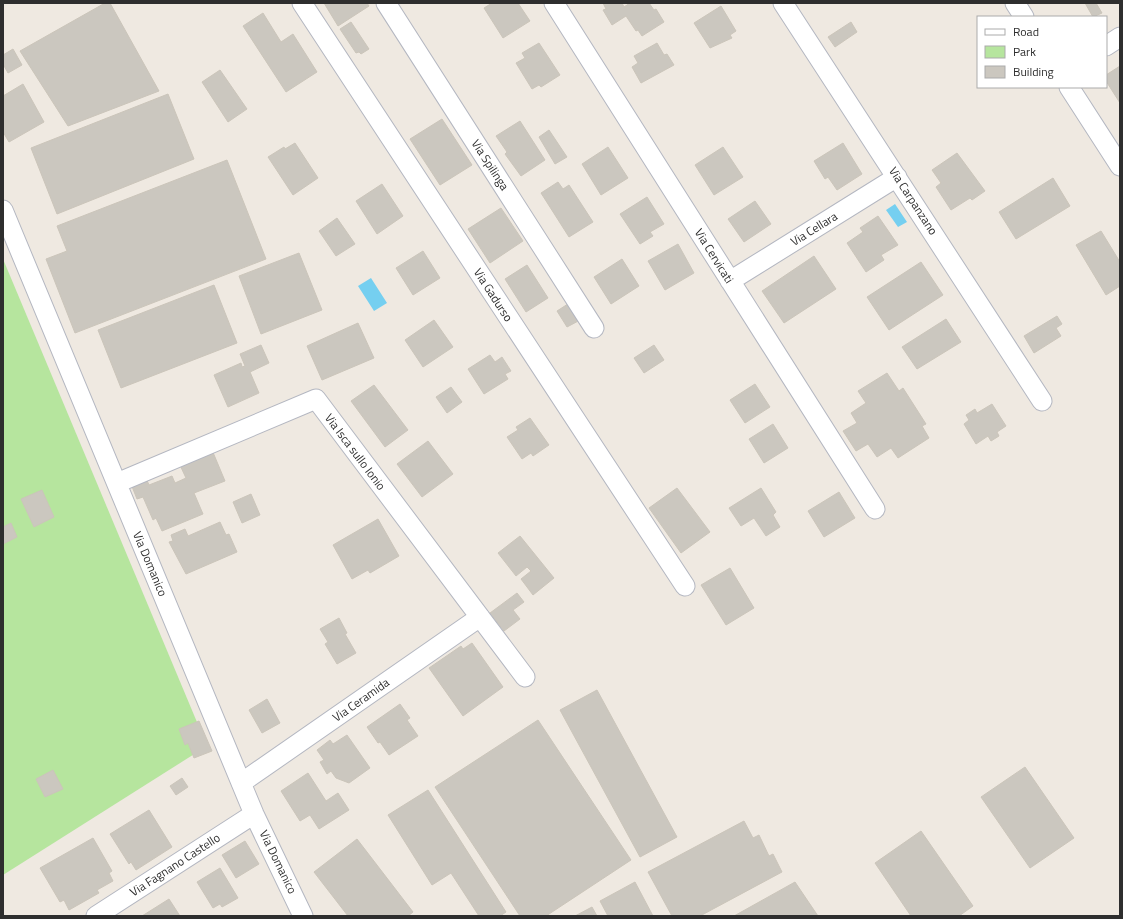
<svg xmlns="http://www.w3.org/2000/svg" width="1123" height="919" viewBox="0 0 1123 919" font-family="'Titillium Web',sans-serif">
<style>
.green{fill:#b6e59e}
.water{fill:#75cff0}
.building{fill:#cbc7bf;stroke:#cbc5ba}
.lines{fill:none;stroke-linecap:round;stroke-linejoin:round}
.minor-casing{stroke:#b4b7c1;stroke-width:21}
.minor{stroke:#fff;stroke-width:19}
.labels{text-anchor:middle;stroke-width:3;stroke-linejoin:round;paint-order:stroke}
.street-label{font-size:12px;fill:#2e2e2e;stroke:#fff}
</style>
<rect width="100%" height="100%" fill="#efe9e1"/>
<path class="green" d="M 3,259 L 207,746 L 3,875 Z"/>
<path class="water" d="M 895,204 L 907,222 L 898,227 L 886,210 Z
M 371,278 L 387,303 L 374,311 L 358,286 Z"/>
<path class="building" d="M 105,3 L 110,3 L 159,91 L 68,126 L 20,51 Z
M 324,3 L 367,3 L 369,6 L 338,26 Z
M 492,3 L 518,3 L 530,21 L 503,38 L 484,8 Z
M 603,3 L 622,3 L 624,7 L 630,3 L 649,3 L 654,10 L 656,9 L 664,22 L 642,36 L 638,30 L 636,31 L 626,16 L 612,25 L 603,10 L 606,9 Z
M 1085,3 L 1096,3 L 1102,13 L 1093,17 Z
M 721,6 L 736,31 L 730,35 L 732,38 L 710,48 L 694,23 Z
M 263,13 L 281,42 L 293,34 L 317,72 L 286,92 L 243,26 Z
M 351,22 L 369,49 L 361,54 L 359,52 L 356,53 L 340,29 Z
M 851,22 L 857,32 L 835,47 L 828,37 Z
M 539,43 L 560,75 L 541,87 L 539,85 L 532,89 L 516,63 L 525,58 L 522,53 Z
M 657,43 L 664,55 L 667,54 L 674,65 L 641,83 L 632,67 L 638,63 L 634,56 Z
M 13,49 L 22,65 L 8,73 L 3,64 L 3,55 Z
M 1120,66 L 1120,103 L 1106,81 L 1106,75 Z
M 220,70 L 247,109 L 228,122 L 202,82 Z
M 23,84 L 44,122 L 9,142 L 3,132 L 3,96 Z
M 168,94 L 194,159 L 57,214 L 31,148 Z
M 442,119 L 472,165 L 440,185 L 410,139 Z
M 520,121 L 545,160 L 521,176 L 505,154 L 507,152 L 496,136 Z
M 549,130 L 567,157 L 555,164 L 539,137 Z
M 295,143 L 318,178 L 293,195 L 268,157 L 284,147 L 285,149 Z
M 843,143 L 862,174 L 837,190 L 828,177 L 825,179 L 814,161 Z
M 608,147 L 628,178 L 601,195 L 582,164 Z
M 723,147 L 743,177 L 714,195 L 695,165 Z
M 957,153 L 985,191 L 972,200 L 970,198 L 951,210 L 936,187 L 941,183 L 932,170 Z
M 227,160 L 266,259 L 75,333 L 46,259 L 67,251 L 57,226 Z
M 1053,178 L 1070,206 L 1016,239 L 999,212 Z
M 558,182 L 563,189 L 569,185 L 593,222 L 569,237 L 541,193 Z
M 382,184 L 403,216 L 377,234 L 356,201 Z
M 647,197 L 664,224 L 650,232 L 653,236 L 640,244 L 620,214 Z
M 755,201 L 771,224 L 744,242 L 728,219 Z
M 501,208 L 523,241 L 490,263 L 468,229 Z
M 878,216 L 898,245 L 881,255 L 884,260 L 866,272 L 847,243 L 863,232 L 860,228 Z
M 337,218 L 355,244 L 336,256 L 319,231 Z
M 1101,231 L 1120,262 L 1120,286 L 1106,295 L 1076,245 Z
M 678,244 L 694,273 L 665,290 L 648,261 Z
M 423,251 L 440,278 L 413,295 L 396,268 Z
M 299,253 L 322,310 L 261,334 L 239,276 Z
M 814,256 L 836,289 L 784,323 L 762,291 Z
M 622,259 L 639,286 L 611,304 L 594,277 Z
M 921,262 L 943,295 L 889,330 L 867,297 Z
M 527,265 L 548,298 L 526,312 L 505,279 Z
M 214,285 L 237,343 L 121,388 L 98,330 Z
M 571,302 L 582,319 L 567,327 L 557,311 Z
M 1057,316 L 1062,324 L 1056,328 L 1061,336 L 1034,353 L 1024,336 Z
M 946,319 L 961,342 L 917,369 L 902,347 Z
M 434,320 L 453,347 L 423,367 L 405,340 Z
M 358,323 L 374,358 L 322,380 L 307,346 Z
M 261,345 L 269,363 L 250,372 L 259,393 L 228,407 L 214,375 L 241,363 L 242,367 L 245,366 L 240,354 Z
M 654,345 L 664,360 L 644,373 L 634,358 Z
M 490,355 L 495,362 L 502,357 L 511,371 L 505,374 L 508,379 L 484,394 L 468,369 Z
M 887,373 L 899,391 L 903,388 L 926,424 L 922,426 L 929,438 L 898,458 L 891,448 L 877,457 L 868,444 L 856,451 L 843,431 L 857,423 L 851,413 L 866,403 L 858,391 Z
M 755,384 L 770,407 L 745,423 L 730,400 Z
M 374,385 L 408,430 L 385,447 L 351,401 Z
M 451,387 L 462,402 L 447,413 L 436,397 Z
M 992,404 L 1006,426 L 997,432 L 999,436 L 991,441 L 988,436 L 976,444 L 964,424 L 969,420 L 966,415 L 975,409 L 977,413 Z
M 530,418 L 549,445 L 533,456 L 531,453 L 522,459 L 507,437 L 518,430 L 516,427 Z
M 773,424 L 788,448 L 764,463 L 749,439 Z
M 428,441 L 453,474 L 422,497 L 397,464 Z
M 212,450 L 225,481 L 194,493 L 203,514 L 162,531 L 156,518 L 153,520 L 143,497 L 137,499 L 131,484 L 146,478 L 149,485 L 172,476 L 175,483 L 186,478 L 179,463 Z
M 677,488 L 710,532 L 681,553 L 649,508 Z
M 761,488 L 776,512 L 773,515 L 780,527 L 766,536 L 754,518 L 741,526 L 729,508 Z
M 42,490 L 54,517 L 34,527 L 21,499 Z
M 839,492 L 855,518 L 824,537 L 808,511 Z
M 251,494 L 260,515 L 242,523 L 233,502 Z
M 378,519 L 399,556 L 370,573 L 368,570 L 352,579 L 333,545 Z
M 220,522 L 226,535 L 229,534 L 237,552 L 186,574 L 169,542 L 173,541 L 171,535 L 185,529 L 188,536 Z
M 11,523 L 17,537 L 3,544 L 3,527 Z
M 520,536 L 554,578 L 533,595 L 521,579 L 531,571 L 527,567 L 516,576 L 498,553 Z
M 730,568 L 754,608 L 726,625 L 701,585 Z
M 517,593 L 524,602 L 513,610 L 520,619 L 504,631 L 490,613 Z
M 339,618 L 347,633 L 345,634 L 356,653 L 337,664 L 325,644 L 328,642 L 320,629 Z
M 472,643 L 503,687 L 463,716 L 429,668 L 461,646 L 463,649 Z
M 597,690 L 677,837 L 640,857 L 560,710 Z
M 267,699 L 280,723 L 262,733 L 249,710 Z
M 400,704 L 410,718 L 407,720 L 418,736 L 389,755 L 380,742 L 378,743 L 367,727 Z
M 538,720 L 631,860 L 546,916 L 520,916 L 435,787 Z
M 199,721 L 212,751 L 194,758 L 188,743 L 185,745 L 179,729 Z
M 347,735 L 370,768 L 349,783 L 336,778 L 331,771 L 327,774 L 320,762 L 324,760 L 317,750 L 330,740 L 333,744 Z
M 1025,767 L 1074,838 L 1030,868 L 981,797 Z
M 53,770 L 63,789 L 45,797 L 36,779 Z
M 308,773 L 326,801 L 338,793 L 349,810 L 319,829 L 310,815 L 300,821 L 281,791 Z
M 182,778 L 188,787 L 176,795 L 170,786 Z
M 428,790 L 506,912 L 500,916 L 479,916 L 451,873 L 432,885 L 388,815 Z
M 149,810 L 172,847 L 136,870 L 131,862 L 129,864 L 110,834 Z
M 744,821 L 753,838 L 759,835 L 769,856 L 773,854 L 782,872 L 700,916 L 672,916 L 648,872 Z
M 921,831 L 973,906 L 959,916 L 911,916 L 875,863 Z
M 93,838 L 112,871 L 109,873 L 113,881 L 97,890 L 99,893 L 69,910 L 64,900 L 60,902 L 40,868 Z
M 357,839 L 413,912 L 408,916 L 348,916 L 314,872 Z
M 245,841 L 259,864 L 236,878 L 222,855 Z
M 220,868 L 238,898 L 222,907 L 220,904 L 213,908 L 197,882 Z
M 635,882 L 653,916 L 608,916 L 600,901 Z
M 795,882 L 818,916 L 734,916 Z
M 169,899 L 180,916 L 142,916 Z
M 592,907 L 597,916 L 575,916 Z"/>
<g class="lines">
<defs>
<path id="minor" d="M 302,3 L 685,586
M 386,3 L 594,328
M 554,3 L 875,509
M 783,3 L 1042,401
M 1015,3 L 1024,17
M 1106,46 L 1120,37
M 1069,87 L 1120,166
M 3,210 L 254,814 L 303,916
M 730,281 L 897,177
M 117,483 L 316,399 L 525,677
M 241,783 L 480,617
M 96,916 L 254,814"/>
</defs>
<use href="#minor" class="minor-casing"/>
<use href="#minor" class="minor"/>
</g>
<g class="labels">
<g class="street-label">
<text transform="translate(490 165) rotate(57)" y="4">Via Spilinga</text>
<text transform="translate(913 201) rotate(57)" y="4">Via Carpanzano</text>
<text transform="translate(814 229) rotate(-32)" y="4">Via Cellara</text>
<text transform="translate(714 256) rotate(58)" y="4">Via Cervicati</text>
<text transform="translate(493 295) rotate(57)" y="4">Via Gadurso</text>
<text transform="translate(355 452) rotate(53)" y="4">Via Isca sullo Ionio</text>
<text transform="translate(150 564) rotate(67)" y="4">Via Domanico</text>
<text transform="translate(361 700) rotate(-35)" y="4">Via Ceramida</text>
<text transform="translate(278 862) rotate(64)" y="4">Via Domanico</text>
<text transform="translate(175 865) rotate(-33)" y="4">Via Fagnano Castello</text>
</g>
</g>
<rect width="1123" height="919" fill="none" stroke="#2e2e2e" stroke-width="8"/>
<rect x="977" y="16" width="130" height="72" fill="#ffffff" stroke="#ababab"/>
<rect x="985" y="29" width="20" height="6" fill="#ffffff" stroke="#ababab"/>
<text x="1013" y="36" font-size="12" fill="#2e2e2e">Road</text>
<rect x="985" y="46" width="20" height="12" fill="#b6e59e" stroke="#ababab"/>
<text x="1013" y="56" font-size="12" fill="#2e2e2e">Park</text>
<rect x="985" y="66" width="20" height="12" fill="#cbc7bf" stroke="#ababab"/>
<text x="1013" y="76" font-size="12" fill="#2e2e2e">Building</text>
</svg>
